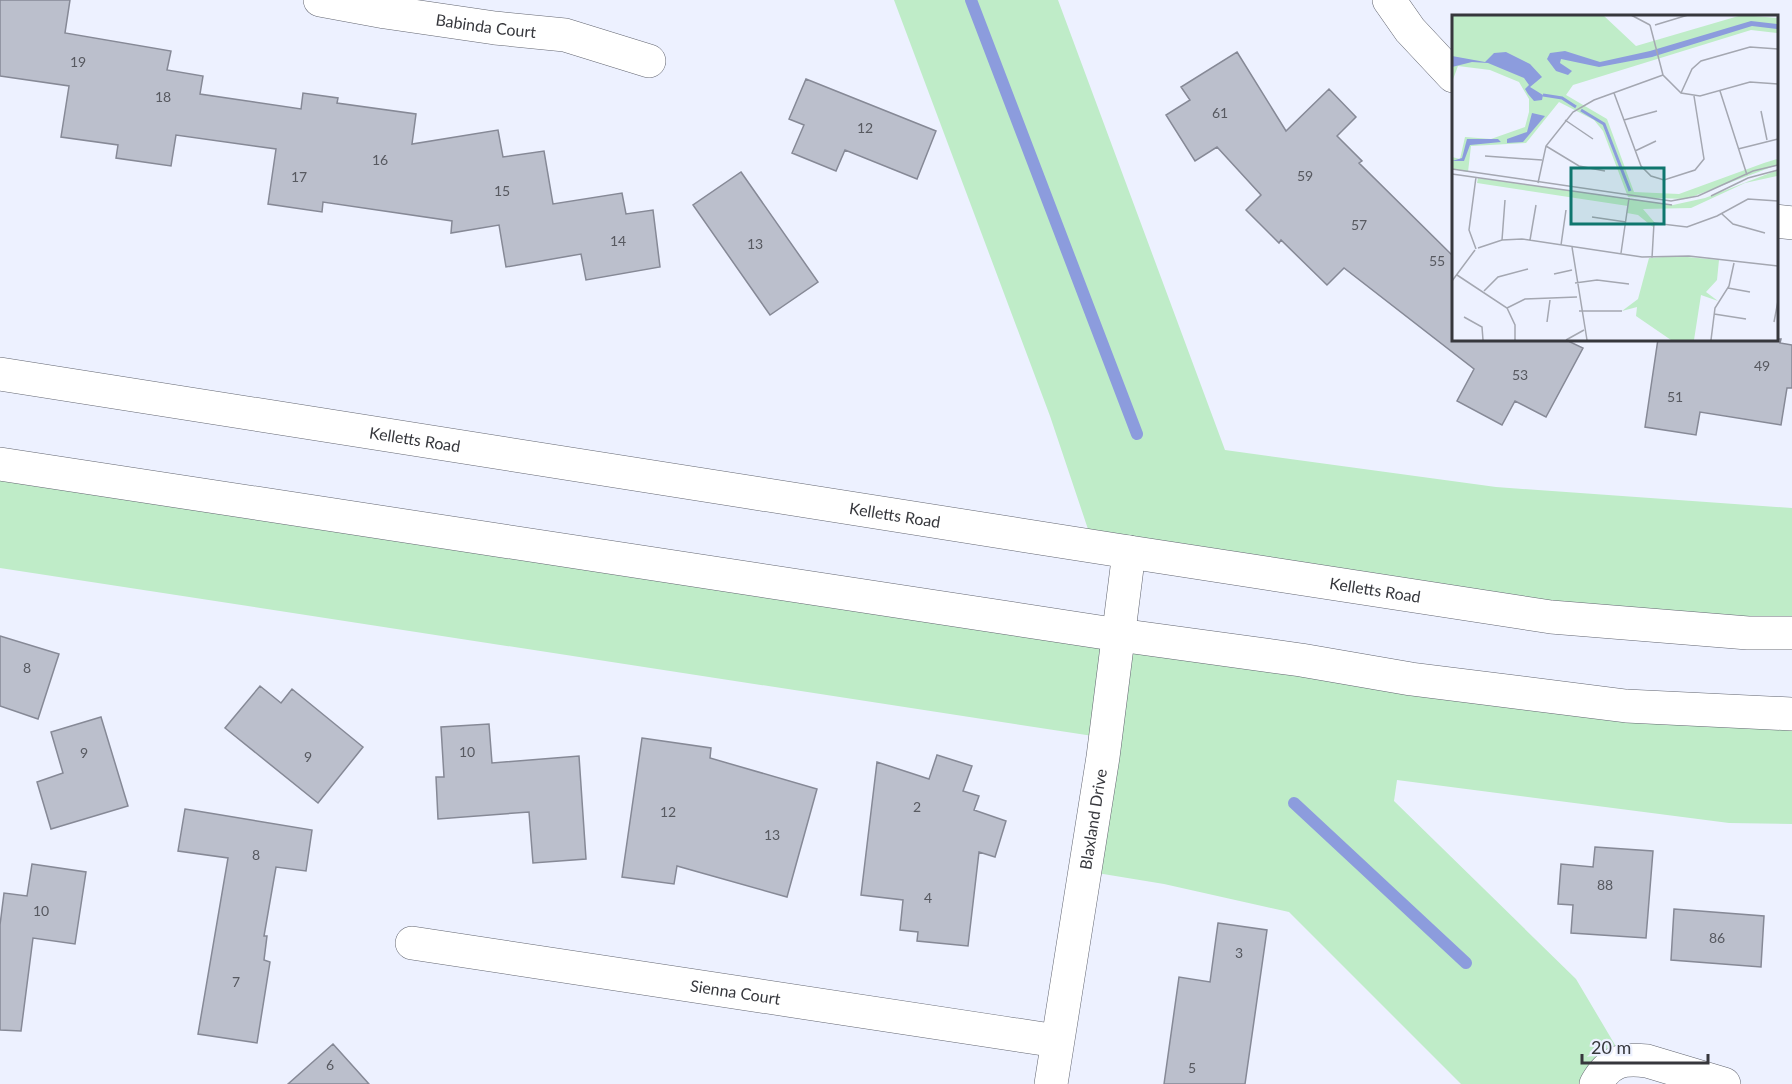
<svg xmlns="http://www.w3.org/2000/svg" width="1792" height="1084" viewBox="0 0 1792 1084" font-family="Lato,sans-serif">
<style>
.green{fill:#bfecc8}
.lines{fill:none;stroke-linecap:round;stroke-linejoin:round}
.stream{stroke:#8c9cdd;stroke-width:12}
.building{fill:#bbbfcc;stroke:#868996;stroke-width:1.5}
.street-casing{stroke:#636671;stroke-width:34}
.primary-casing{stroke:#636671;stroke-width:34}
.street{stroke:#fff;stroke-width:33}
.primary{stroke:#fff;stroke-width:33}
.labels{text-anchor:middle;stroke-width:6;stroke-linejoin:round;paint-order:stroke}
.number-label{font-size:14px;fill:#575960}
.street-label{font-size:16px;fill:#36373c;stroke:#edf1ff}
.inset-river{fill:none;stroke:#8c9cdd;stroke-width:3}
.inset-road{fill:none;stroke:#a4a7b1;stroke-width:1.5}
.view{fill:#0f766e;fill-opacity:0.15;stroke:#0f766e;stroke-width:3}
.inset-edge{fill:none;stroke:#36373c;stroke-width:3}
</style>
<rect width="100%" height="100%" fill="#edf1ff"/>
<path class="green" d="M 894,0 L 1058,0 L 1225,450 L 1496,487 L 1792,508 L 1792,633 L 1094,547 L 1050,416 Z
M 0,464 L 1119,635 L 1792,714 L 1792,824 L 1729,823 L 1397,780 L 1394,801 L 1576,979 L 1624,1060 L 1596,1084 L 1461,1084 L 1289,912 L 1164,884 L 1085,871 L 1106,738 L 0,568 Z"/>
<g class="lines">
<path class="stream" d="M 971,0 L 1137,434
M 1294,803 L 1466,963"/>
</g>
<path class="building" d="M 0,0 L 70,0 L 65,33 L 171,51 L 167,70 L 203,76 L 200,94 L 301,109 L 303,93 L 338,98 L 337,103 L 416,114 L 412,144 L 498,130 L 503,157 L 544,151 L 553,204 L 622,193 L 626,214 L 653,210 L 660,267 L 586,280 L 581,254 L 506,267 L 499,225 L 451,233 L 452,221 L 323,202 L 322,212 L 268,204 L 276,149 L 176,135 L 171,166 L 116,158 L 118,145 L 61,137 L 69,86 L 0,76 Z
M 1237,52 L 1286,131 L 1329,89 L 1356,117 L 1337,136 L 1362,161 L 1359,163 L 1453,256 L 1453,339 L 1564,339 L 1583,348 L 1546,417 L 1515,401 L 1502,425 L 1457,401 L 1474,369 L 1344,268 L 1327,285 L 1281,240 L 1279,243 L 1246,210 L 1261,195 L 1217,147 L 1195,161 L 1166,115 L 1190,100 L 1181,87 Z
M 806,79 L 936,131 L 917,179 L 845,150 L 836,171 L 792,153 L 804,125 L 789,119 Z
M 741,172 L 818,282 L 770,315 L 693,205 Z
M 1658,339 L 1781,339 L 1780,343 L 1792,345 L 1792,388 L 1787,388 L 1781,425 L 1700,412 L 1696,435 L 1645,427 Z
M 0,636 L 59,654 L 38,719 L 0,706 Z
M 260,686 L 281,703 L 292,689 L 363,747 L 318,803 L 225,728 Z
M 101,717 L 128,806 L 51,829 L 37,782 L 63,773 L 51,732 Z
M 489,724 L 492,763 L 579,756 L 586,859 L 533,863 L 529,812 L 438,819 L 436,777 L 444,777 L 441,727 Z
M 642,738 L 711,748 L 710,758 L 817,789 L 787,897 L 677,866 L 674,884 L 622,877 Z
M 937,755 L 972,766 L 963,791 L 979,796 L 974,810 L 1006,821 L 995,857 L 979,852 L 968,946 L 917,941 L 918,932 L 900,930 L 903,900 L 861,895 L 877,762 L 929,779 Z
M 185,809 L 312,830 L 306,871 L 276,867 L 264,936 L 267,936 L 264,960 L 270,962 L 257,1043 L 198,1034 L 228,858 L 178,851 Z
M 1595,847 L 1653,851 L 1646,938 L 1571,933 L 1573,905 L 1558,904 L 1561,864 L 1593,867 Z
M 32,864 L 86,872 L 75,944 L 33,938 L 21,1031 L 0,1030 L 0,925 L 4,893 L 27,896 Z
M 1674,909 L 1764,916 L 1761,967 L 1671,960 Z
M 1218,923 L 1267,930 L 1245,1084 L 1164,1084 L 1179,977 L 1210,982 Z
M 333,1044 L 369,1084 L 288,1084 Z"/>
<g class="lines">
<defs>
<g id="street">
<path id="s1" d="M 320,0 L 385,12 L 495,28 L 565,35 L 649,61"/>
<path d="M 1389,0 L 1410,30 L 1453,76"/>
<path d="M 1776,221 L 1792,223"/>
<path id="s2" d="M 412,943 L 1057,1041"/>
<path id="s3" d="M 1051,1084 L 1103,757 L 1129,552"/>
<path d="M 1596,1084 C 1609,1061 1622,1058 1647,1061 L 1724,1084"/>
</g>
<g id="primary">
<path id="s4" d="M 0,374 L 1129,552 L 1551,617 L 1748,633 L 1792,633"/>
<path d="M 0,464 L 1119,635 L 1301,660 L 1411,679 L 1626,706 L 1792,714"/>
</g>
</defs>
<use href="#street" class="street-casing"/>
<use href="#primary" class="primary-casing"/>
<use href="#street" class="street"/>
<use href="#primary" class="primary"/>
</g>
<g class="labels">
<g class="number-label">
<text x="78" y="67">19</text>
<text x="163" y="102">18</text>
<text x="1220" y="118">61</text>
<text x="865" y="133">12</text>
<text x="380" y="165">16</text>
<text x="1305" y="181">59</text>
<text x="299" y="182">17</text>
<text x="502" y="196">15</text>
<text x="1359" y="230">57</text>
<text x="618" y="246">14</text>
<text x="755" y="249">13</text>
<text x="1437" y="266">55</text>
<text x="1762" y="371">49</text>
<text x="1520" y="380">53</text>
<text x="1675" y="402">51</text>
<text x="27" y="673">8</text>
<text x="467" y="757">10</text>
<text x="84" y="758">9</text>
<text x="308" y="762">9</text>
<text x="917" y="812">2</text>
<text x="668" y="817">12</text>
<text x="772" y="840">13</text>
<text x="256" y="860">8</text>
<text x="1605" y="890">88</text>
<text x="928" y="903">4</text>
<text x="41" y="916">10</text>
<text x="1717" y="943">86</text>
<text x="1239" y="958">3</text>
<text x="236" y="987">7</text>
<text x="330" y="1070">6</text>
<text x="1192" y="1073">5</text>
</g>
<g class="street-label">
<text dy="6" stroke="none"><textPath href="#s1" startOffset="168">Babinda Court</textPath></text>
<text dy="6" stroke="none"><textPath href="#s4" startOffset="420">Kelletts Road</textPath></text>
<text dy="6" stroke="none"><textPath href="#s4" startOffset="906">Kelletts Road</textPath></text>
<text dy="6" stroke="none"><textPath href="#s4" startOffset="1392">Kelletts Road</textPath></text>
<text dy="6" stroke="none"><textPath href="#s3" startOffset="268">Blaxland Drive</textPath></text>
<text dy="6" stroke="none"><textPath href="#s2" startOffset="327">Sienna Court</textPath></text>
</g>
</g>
<g transform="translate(1452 15)">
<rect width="326" height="326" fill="#edf1ff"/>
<path d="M 0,0 L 151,0 L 184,31 L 290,0 L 325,3 L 325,18 L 299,15 L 121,70 L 114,80 L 155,104 L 182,177 L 227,179 L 312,148 L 325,144 L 325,150 L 234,184 L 176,182 L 151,116 L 142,105 L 107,87 L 74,128 L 19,131 L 16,157 L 0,154 L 0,142 L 8,144 L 13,122 L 39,124 L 73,112 L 77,97 L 77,84 L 67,67 L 38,55 L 6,51 L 0,67 ZM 326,155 L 325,161 L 293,168 L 239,193 L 191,194 L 203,208 L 201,212 L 186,200 L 175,198 L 176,191 L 25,168 L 26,163 L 221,190 L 253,183 ZM 225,241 L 267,245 L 265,265 L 254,277 L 266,286 L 249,280 L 242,325 L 219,325 L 184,301 L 185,292 L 170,296 L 186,284 L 197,243 Z" fill="#bfecc8"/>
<path d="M 299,6 L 325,9 L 325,14 L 300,11 L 200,42 L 147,52 L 109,44 L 108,48 L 120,56 L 116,60 L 104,56 L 95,44 L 98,38 L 113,36 L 148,47 L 198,36 ZM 54,37 L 78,49 L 90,62 L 78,72 L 91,80 L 90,85 L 82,86 L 76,79 L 73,74 L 77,70 L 72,63 L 36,48 L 20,47 L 0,52 L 0,41 L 33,47 L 42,38 ZM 80,98 L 93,101 L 71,127 L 55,128 L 55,124 L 75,117 ZM 15,124 L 46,124 L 49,127 L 18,130 L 12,146 L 0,146 L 10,143 Z" fill="#8c9cdd"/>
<path class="inset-river" d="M 91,80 L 110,83 L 124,92M 129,95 L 152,109 L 178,176"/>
<path class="inset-road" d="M 179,0 L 198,10M 198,10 L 211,60 L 229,78 L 248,81 L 298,67 L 326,69M 203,10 L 236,0M 268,76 L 295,160M 162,78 L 189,151 L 199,161 L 212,165 L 243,155 L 252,144 L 242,81M 229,78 L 240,54 L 249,46 L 298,32 L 326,34M 309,96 L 315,125M 113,105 L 141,124M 172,105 L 205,96M 94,131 L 127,151 L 153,156M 286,134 L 326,124M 183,136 L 204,126M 33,141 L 90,145M 0,154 L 219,186 L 246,181 L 301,156 L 326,150M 0,159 L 220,190M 86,168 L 94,131 L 121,97 L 142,85 L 211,60M 259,181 L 296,163 L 326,155M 270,199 L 281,209 L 313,218M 140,202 L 174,207M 50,225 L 53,185M 78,225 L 84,190M 109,230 L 114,195M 120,232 L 135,325M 26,233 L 50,225 L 70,224 L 190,242 L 237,241 L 326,251M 24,234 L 17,215 L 24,162M 169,238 L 177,183M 200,243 L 202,208 L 235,212 L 265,201 L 296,184 L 326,186M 102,259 L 120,255M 5,260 L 55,293 L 63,310 L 63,325M 0,266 L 23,235M 123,268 L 145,265 L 177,269M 276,273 L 298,277M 32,276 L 46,262 L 76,254M 55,293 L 73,284 L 125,282M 127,296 L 170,296M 262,299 L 294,304M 12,302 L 30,312 L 31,325M 95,307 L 98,285M 322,307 L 326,286M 114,325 L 132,315M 259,325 L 263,293 L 277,271 L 282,248"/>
<path class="view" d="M 119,153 L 212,153 L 212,209 L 119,209 Z"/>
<rect width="326" height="326" class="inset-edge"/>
</g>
<path d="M1582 1054v9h126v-9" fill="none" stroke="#36373c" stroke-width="3"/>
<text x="1591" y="1054" font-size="18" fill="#36373c" stroke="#edf1ff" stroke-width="4.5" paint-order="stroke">20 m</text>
</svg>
